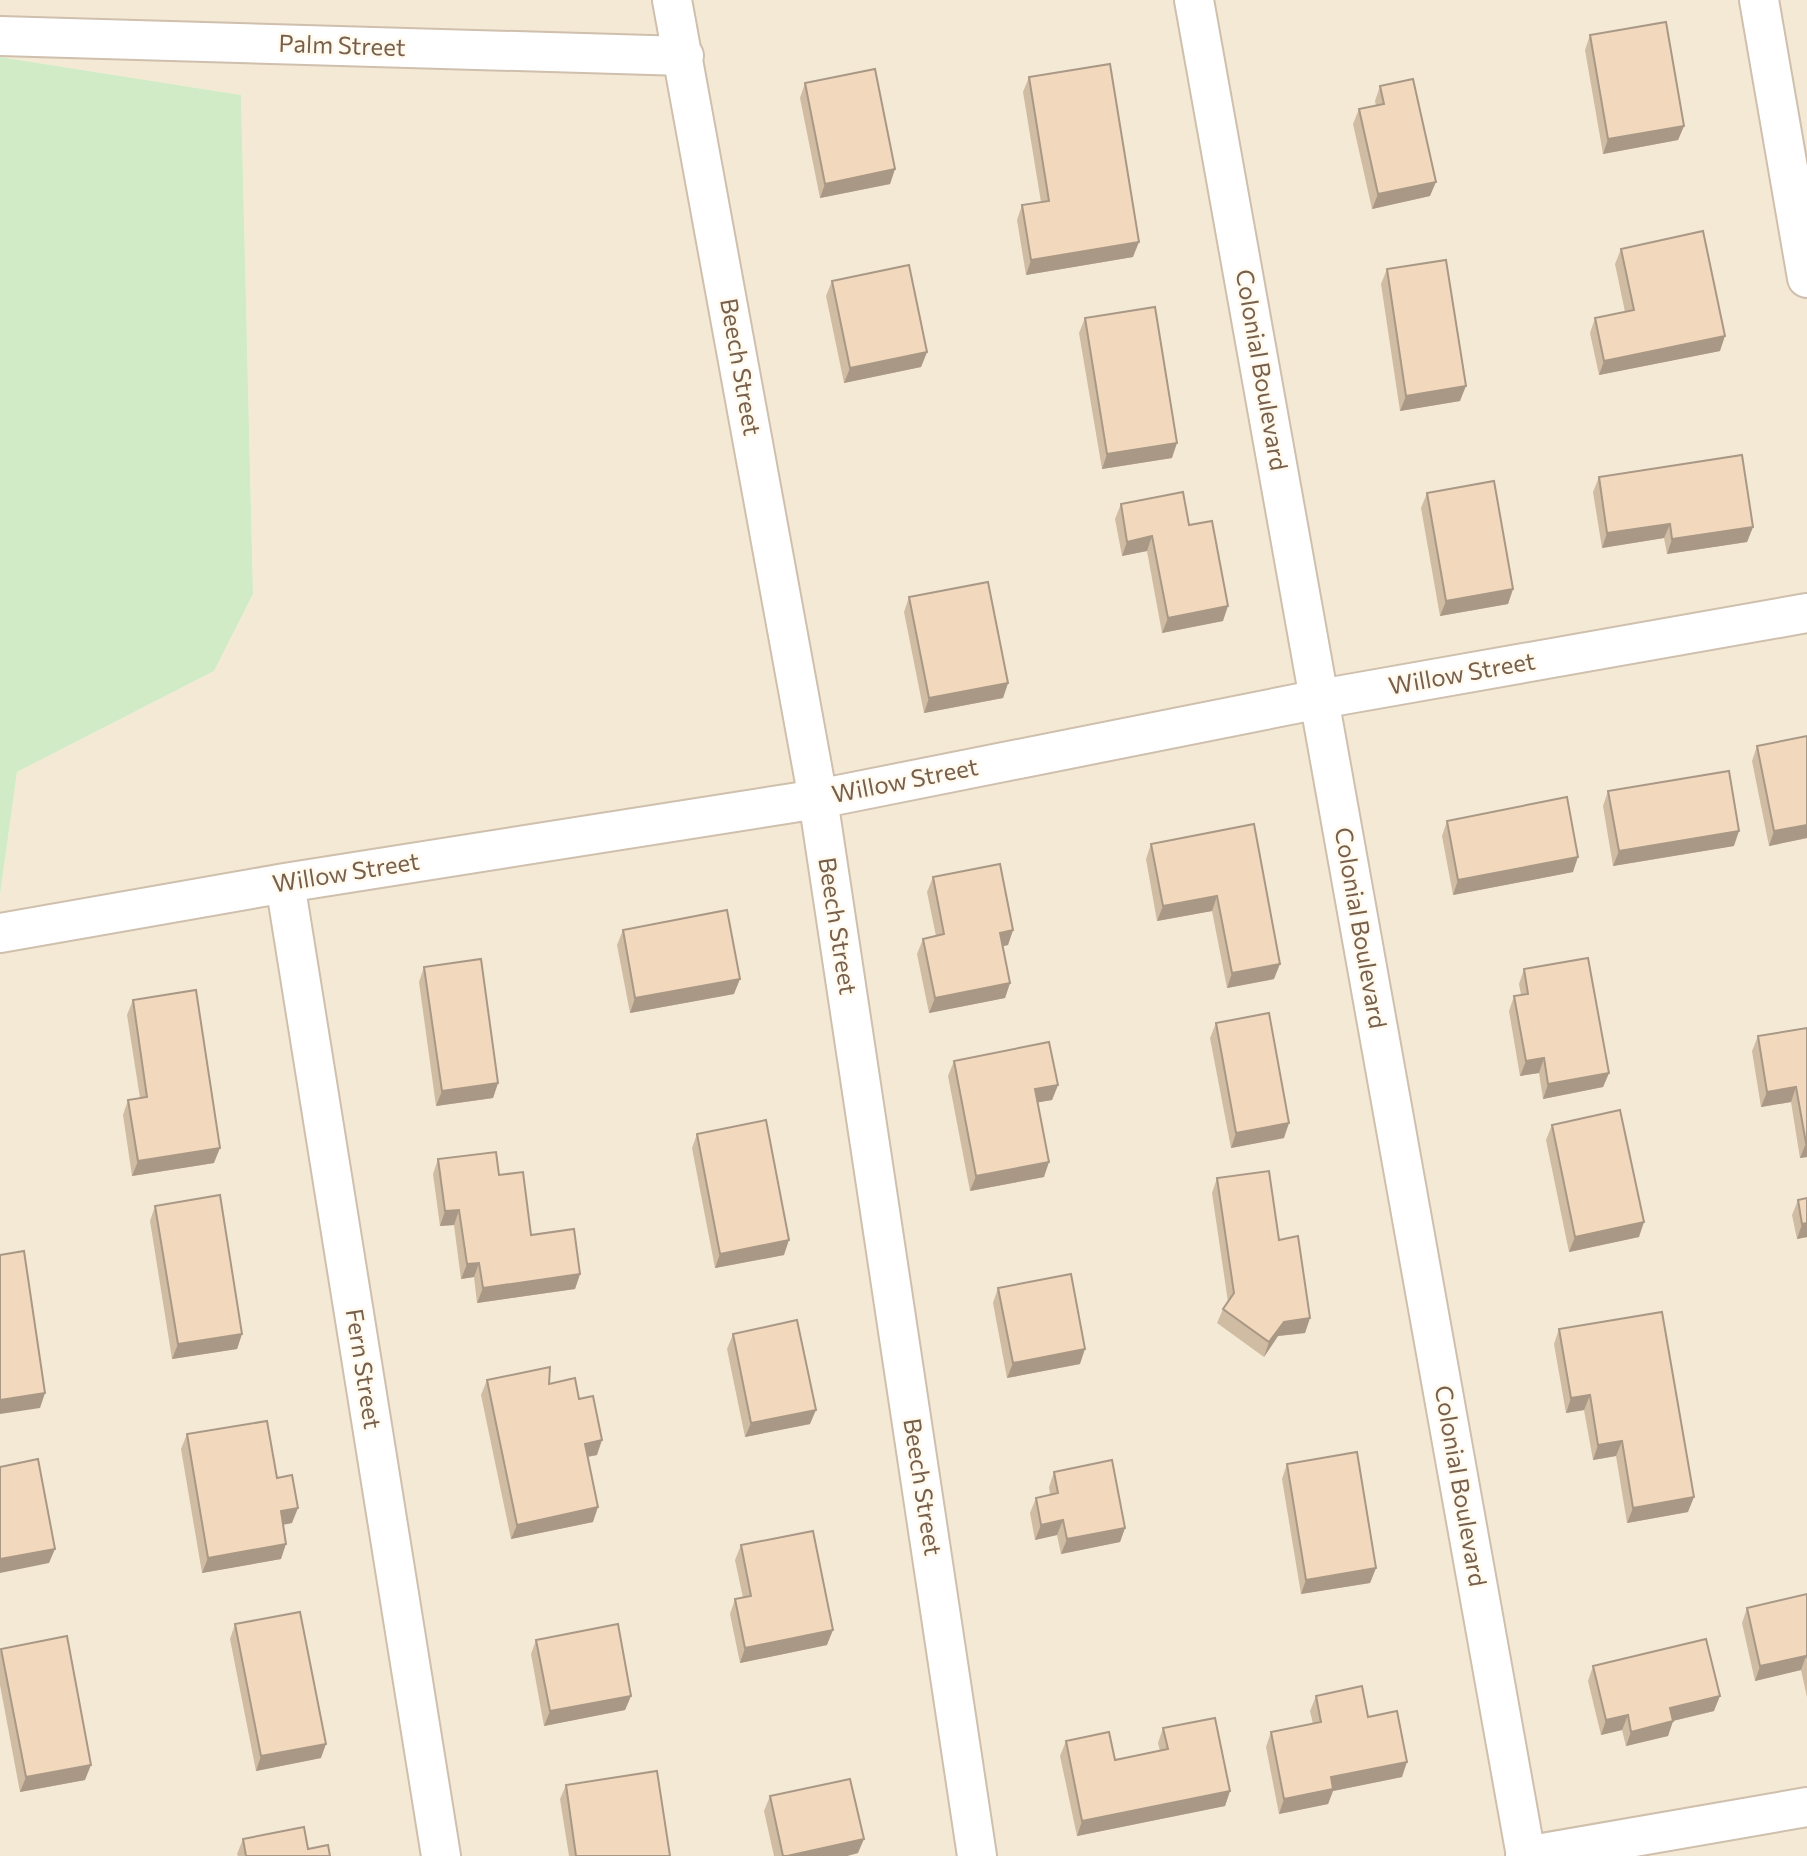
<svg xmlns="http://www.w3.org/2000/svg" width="1807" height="1856" viewBox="0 0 1807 1856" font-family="Commissioner,sans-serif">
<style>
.residential{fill:#f4e9d5}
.green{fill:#d0ebc5}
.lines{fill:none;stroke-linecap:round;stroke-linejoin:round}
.minor-casing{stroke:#cfbfad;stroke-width:42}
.minor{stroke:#fff;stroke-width:38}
.wall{fill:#d0bba3}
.shaded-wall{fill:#a99885}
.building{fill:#f2d9be;stroke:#a99885;stroke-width:2}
.labels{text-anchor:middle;stroke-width:5;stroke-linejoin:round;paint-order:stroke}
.street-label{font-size:24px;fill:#775f4b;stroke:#fffaed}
</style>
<rect width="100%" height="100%" fill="#fcf7e7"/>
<path class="residential" d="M 0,0 L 1807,0 L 1807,1856 L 0,1856 L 0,895 L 17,772 L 214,671 L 253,594 L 241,95 L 0,57 Z"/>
<path class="green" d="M 0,57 L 241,95 L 253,594 L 214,671 L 17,772 L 0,895 Z"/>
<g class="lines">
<defs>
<path id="minor" d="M 672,0 L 818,799 L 977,1856
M 1194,0 L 1526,1856
M 1759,0 L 1807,278
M 0,36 L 684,56
M 285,883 L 441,1856
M 0,933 L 285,883 L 818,799 L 1320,699 L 1807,613
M 1525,1856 L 1807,1807"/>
</defs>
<use href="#minor" class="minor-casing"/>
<use href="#minor" class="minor"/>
</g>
<path class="wall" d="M 1590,35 L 1684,126 L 1678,140 L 1603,154 L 1585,50 Z
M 1029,77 L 1133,257 L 1026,275 L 1017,220 L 1022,205 L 1041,202 L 1023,92 Z
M 805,83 L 895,169 L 890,184 L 820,198 L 800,98 Z
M 1380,86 L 1430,196 L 1372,209 L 1353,124 L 1359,109 L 1376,106 L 1375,101 Z
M 1621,249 L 1720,351 L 1599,375 L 1590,333 L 1595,318 L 1625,312 L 1615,264 Z
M 1387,269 L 1460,401 L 1400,411 L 1381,284 Z
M 832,281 L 927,352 L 921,367 L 844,383 L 826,296 Z
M 1085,318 L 1172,458 L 1102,469 L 1079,333 Z
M 1599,477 L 1753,527 L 1747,542 L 1667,554 L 1664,538 L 1602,548 L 1593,492 Z
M 1427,493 L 1513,589 L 1508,604 L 1440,616 L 1421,508 Z
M 1121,504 L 1189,525 L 1223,621 L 1162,633 L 1147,551 L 1122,556 L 1115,519 Z
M 909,597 L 1008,683 L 1003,698 L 924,713 L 904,612 Z
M 1757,746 L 1807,838 L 1769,846 L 1752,761 Z
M 1608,791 L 1734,846 L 1613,866 L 1603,806 Z
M 1447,821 L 1573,872 L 1453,895 L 1442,836 Z
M 1254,824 L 1274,979 L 1227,988 L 1212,911 L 1157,921 L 1146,859 L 1151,844 Z
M 933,877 L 1013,930 L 1008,945 L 1003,946 L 1010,983 L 1005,998 L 929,1013 L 917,954 L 923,939 L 936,936 L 927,892 Z
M 623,930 L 734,994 L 630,1013 L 617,945 Z
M 424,967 L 498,1083 L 493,1098 L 436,1106 L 419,982 Z
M 1524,969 L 1609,1073 L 1603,1087 L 1543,1099 L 1539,1073 L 1520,1076 L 1509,1011 L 1514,996 L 1521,995 L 1519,984 Z
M 133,1000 L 214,1163 L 132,1176 L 123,1115 L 128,1100 L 140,1098 L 127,1015 Z
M 1216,1023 L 1284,1138 L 1231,1148 L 1210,1038 Z
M 1807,1028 L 1807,1157 L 1800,1158 L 1791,1102 L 1761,1107 L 1752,1051 L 1758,1036 Z
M 954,1061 L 1058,1085 L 1052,1100 L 1037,1102 L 1044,1177 L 970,1191 L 948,1076 Z
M 1552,1125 L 1639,1237 L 1569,1252 L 1546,1140 Z
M 697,1134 L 784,1255 L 715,1268 L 692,1148 Z
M 438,1159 L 499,1175 L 531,1235 L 580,1274 L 575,1289 L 477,1303 L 474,1277 L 461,1279 L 454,1225 L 440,1226 L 433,1174 Z
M 1217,1178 L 1279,1240 L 1310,1318 L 1305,1333 L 1278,1336 L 1264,1357 L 1217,1323 L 1223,1309 L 1228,1302 L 1212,1193 Z
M 1798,1200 L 1807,1237 L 1797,1239 L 1792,1215 Z
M 155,1206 L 242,1334 L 237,1349 L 172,1359 L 150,1221 Z
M 998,1288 L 1080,1364 L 1007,1378 L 993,1303 Z
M 1559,1329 L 1688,1512 L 1627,1523 L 1616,1456 L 1593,1460 L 1584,1410 L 1566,1413 L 1554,1344 Z
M 733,1334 L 810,1424 L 745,1437 L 727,1349 Z
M 487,1380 L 549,1384 L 579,1399 L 597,1455 L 588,1457 L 593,1522 L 511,1539 L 481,1395 Z
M 187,1434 L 277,1478 L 292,1523 L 283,1525 L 281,1559 L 202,1573 L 181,1449 Z
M 1287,1464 L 1376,1568 L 1370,1583 L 1301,1594 L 1282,1479 Z
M 1054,1472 L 1125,1528 L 1120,1542 L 1061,1554 L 1057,1535 L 1035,1540 L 1030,1513 L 1036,1498 L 1050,1495 L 1049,1487 Z
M 741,1545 L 827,1645 L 740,1663 L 730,1614 L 735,1599 L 743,1598 L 735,1560 Z
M 1807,1594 L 1807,1697 L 1801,1670 L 1755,1681 L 1742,1623 L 1747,1608 Z
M 235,1624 L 321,1758 L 256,1771 L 230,1639 Z
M 536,1640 L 631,1696 L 625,1710 L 544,1726 L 531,1654 Z
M 1,1649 L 85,1780 L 20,1792 L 0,1685 L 0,1652 Z
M 1593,1666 L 1714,1711 L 1673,1721 L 1668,1736 L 1626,1746 L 1622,1730 L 1601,1735 L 1588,1681 Z
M 1316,1696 L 1368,1717 L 1402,1777 L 1333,1791 L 1328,1804 L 1279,1814 L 1266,1747 L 1271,1732 L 1313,1724 L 1310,1711 Z
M 1163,1728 L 1230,1791 L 1225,1806 L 1077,1836 L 1060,1756 L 1066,1741 L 1115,1760 L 1160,1751 L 1158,1743 Z
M 566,1785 L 670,1856 L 569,1856 L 560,1799 Z
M 770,1796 L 858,1853 L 847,1856 L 774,1856 L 764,1811 Z
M 243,1839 L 308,1849 L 330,1856 L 238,1856 L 237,1854 Z"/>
<path class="shaded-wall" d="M 1684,126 L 1678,140 L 1603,154 L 1608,139 Z
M 895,169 L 890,184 L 820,198 L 825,184 Z
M 1436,182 L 1430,196 L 1372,209 L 1378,194 Z
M 1139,242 L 1133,257 L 1026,275 L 1031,260 Z
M 1725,336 L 1720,351 L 1599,375 L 1604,361 Z
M 927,352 L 921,367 L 844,383 L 850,368 Z
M 1466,386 L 1460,401 L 1400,411 L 1406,396 Z
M 1177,443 L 1172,458 L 1102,469 L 1107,454 Z
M 1670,524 L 1664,538 L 1602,548 L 1607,533 Z
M 1753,527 L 1747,542 L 1667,554 L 1672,539 Z
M 1152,536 L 1147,551 L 1122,556 L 1127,542 Z
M 1513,589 L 1508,604 L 1440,616 L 1446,601 Z
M 1228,606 L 1223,621 L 1162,633 L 1168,618 Z
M 1008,683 L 1003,698 L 924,713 L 929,698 Z
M 1807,825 L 1807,838 L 1769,846 L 1774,831 Z
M 1739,831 L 1734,846 L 1613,866 L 1619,851 Z
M 1578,857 L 1573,872 L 1453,895 L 1458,880 Z
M 1217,896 L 1212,911 L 1157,921 L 1163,906 Z
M 1013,930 L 1008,945 L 995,948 L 1000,933 Z
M 1280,964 L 1274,979 L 1227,988 L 1232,973 Z
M 740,979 L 734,994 L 630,1013 L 635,998 Z
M 1010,983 L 1005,998 L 929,1013 L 935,998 Z
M 1544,1058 L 1539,1073 L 1520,1076 L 1526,1061 Z
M 1609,1073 L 1603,1087 L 1543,1099 L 1548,1084 Z
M 498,1083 L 493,1098 L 436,1106 L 442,1091 Z
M 1058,1085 L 1052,1100 L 1029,1104 L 1035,1089 Z
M 1796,1087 L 1791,1102 L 1761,1107 L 1767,1092 Z
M 1289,1123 L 1284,1138 L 1231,1148 L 1236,1133 Z
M 1806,1143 L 1807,1143 L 1807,1157 L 1800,1158 Z
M 220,1148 L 214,1163 L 132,1176 L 138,1161 Z
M 1049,1162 L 1044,1177 L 970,1191 L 976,1176 Z
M 459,1210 L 454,1225 L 440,1226 L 445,1211 Z
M 1644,1222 L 1639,1237 L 1569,1252 L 1575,1237 Z
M 1807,1223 L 1807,1237 L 1797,1239 L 1802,1224 Z
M 789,1240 L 784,1255 L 715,1268 L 720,1254 Z
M 479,1263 L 474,1277 L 461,1279 L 467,1264 Z
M 580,1274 L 575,1289 L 477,1303 L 483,1288 Z
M 1310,1318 L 1305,1333 L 1278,1336 L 1264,1357 L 1269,1342 L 1284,1322 Z
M 242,1334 L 237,1349 L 172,1359 L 178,1344 Z
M 1085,1349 L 1080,1364 L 1007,1378 L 1013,1363 Z
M 45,1393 L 40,1408 L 0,1414 L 0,1400 Z
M 1590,1395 L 1584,1410 L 1566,1413 L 1571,1398 Z
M 816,1410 L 810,1424 L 745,1437 L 751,1423 Z
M 602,1440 L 597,1455 L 580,1458 L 585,1444 Z
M 1622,1441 L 1616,1456 L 1593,1460 L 1598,1445 Z
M 1694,1497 L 1688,1512 L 1627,1523 L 1633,1508 Z
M 598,1507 L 593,1522 L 511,1539 L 517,1525 Z
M 298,1508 L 292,1523 L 275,1526 L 281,1511 Z
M 1063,1520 L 1057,1535 L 1035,1540 L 1041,1525 Z
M 1125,1528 L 1120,1542 L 1061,1554 L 1067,1539 Z
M 286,1544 L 281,1559 L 202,1573 L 208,1558 Z
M 55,1549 L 49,1563 L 0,1573 L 0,1559 Z
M 1376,1568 L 1370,1583 L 1301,1594 L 1306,1580 Z
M 833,1630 L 827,1645 L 740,1663 L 745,1648 Z
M 1806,1656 L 1801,1670 L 1755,1681 L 1760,1666 Z
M 631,1696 L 625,1710 L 544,1726 L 550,1711 Z
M 1720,1696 L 1714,1711 L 1664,1723 L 1670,1708 Z
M 1628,1715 L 1622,1730 L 1601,1735 L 1606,1720 Z
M 1673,1721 L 1668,1736 L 1626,1746 L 1631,1732 Z
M 326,1744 L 321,1758 L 256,1771 L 261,1756 Z
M 1407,1762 L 1402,1777 L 1333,1791 L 1328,1804 L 1279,1814 L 1284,1799 L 1331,1777 Z
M 91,1765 L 85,1780 L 20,1792 L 26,1777 Z
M 1230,1791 L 1225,1806 L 1077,1836 L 1082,1821 Z
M 864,1839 L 858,1853 L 847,1856 L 787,1856 Z"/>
<path class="building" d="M 1666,22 L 1684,126 L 1608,139 L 1590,35 Z
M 1110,64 L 1139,242 L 1031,260 L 1022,205 L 1049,201 L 1029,77 Z
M 875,69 L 895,169 L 825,184 L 805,83 Z
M 1413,79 L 1436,182 L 1378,194 L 1359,109 L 1384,104 L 1380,86 Z
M 1703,231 L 1725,336 L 1604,361 L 1595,318 L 1634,310 L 1621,249 Z
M 1446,260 L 1466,386 L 1406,396 L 1387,269 Z
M 909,265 L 927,352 L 850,368 L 832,281 Z
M 1155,307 L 1177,443 L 1107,454 L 1085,318 Z
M 1742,455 L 1753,527 L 1672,539 L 1670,524 L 1607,533 L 1599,477 Z
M 1494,481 L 1513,589 L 1446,601 L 1427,493 Z
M 1183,492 L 1189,525 L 1212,521 L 1228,606 L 1168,618 L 1152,536 L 1127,542 L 1121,504 Z
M 988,582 L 1008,683 L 929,698 L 909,597 Z
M 1807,736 L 1807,825 L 1774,831 L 1757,746 Z
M 1729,771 L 1739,831 L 1619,851 L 1608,791 Z
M 1567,797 L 1578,857 L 1458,880 L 1447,821 Z
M 1254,824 L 1280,964 L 1232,973 L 1217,896 L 1163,906 L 1151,844 Z
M 1000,864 L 1013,930 L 1000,933 L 1010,983 L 935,998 L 923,939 L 944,934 L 933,877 Z
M 727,910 L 740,979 L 635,998 L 623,930 Z
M 1588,958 L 1609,1073 L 1548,1084 L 1544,1058 L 1526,1061 L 1514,996 L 1528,994 L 1524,969 Z
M 481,959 L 498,1083 L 442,1091 L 424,967 Z
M 196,990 L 220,1148 L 138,1161 L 128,1100 L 147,1097 L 133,1000 Z
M 1269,1013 L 1289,1123 L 1236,1133 L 1216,1023 Z
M 1807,1028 L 1807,1143 L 1806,1143 L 1796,1087 L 1767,1092 L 1758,1036 Z
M 1049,1042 L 1058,1085 L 1035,1089 L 1049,1162 L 976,1176 L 954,1061 Z
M 1620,1110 L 1644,1222 L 1575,1237 L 1552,1125 Z
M 766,1120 L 789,1240 L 720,1254 L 697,1134 Z
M 496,1152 L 499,1175 L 523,1172 L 531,1235 L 574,1229 L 580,1274 L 483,1288 L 479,1263 L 467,1264 L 459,1210 L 445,1211 L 438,1159 Z
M 1269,1171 L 1279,1240 L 1298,1236 L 1310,1318 L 1284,1322 L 1269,1342 L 1223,1309 L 1234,1293 L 1217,1178 Z
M 220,1195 L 242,1334 L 178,1344 L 155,1206 Z
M 1807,1198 L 1807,1223 L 1802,1224 L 1798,1200 Z
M 24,1251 L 45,1393 L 0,1400 L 0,1255 Z
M 1071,1274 L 1085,1349 L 1013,1363 L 998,1288 Z
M 1662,1312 L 1694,1497 L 1633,1508 L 1622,1441 L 1598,1445 L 1590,1395 L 1571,1398 L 1559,1329 Z
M 797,1320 L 816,1410 L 751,1423 L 733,1334 Z
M 550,1367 L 549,1384 L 575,1378 L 579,1399 L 593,1396 L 602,1440 L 585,1444 L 598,1507 L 517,1525 L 487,1380 Z
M 267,1421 L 277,1478 L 292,1475 L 298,1508 L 281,1511 L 286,1544 L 208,1558 L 187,1434 Z
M 1357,1452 L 1376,1568 L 1306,1580 L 1287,1464 Z
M 38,1459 L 55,1549 L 0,1559 L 0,1467 Z
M 1112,1460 L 1125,1528 L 1067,1539 L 1063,1520 L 1041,1525 L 1036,1498 L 1058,1493 L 1054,1472 Z
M 813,1531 L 833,1630 L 745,1648 L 735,1599 L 751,1596 L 741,1545 Z
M 1807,1594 L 1807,1658 L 1806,1656 L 1760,1666 L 1747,1608 Z
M 300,1612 L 326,1744 L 261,1756 L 235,1624 Z
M 618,1624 L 631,1696 L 550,1711 L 536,1640 Z
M 67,1636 L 91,1765 L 26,1777 L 1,1649 Z
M 1706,1639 L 1720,1696 L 1670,1708 L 1673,1721 L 1631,1732 L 1628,1715 L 1606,1720 L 1593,1666 Z
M 1362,1686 L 1368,1717 L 1397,1711 L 1407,1762 L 1331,1777 L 1333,1789 L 1284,1799 L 1271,1732 L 1321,1722 L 1316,1696 Z
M 1215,1718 L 1230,1791 L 1082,1821 L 1066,1741 L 1109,1732 L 1115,1760 L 1168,1749 L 1163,1728 Z
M 657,1771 L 670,1856 L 576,1856 L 566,1785 Z
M 850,1779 L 864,1839 L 787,1856 L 783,1856 L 770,1796 Z
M 304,1827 L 308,1849 L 328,1845 L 330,1856 L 246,1856 L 243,1839 Z"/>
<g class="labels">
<g class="street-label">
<text transform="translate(342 46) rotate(2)" y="8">Palm Street</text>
<text transform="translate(740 367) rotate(80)" y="8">Beech Street</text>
<text transform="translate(1261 370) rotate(80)" y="8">Colonial Boulevard</text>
<text transform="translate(1462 674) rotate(-10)" y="8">Willow Street</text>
<text transform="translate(905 781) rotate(-11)" y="8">Willow Street</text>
<text transform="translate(346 873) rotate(-9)" y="8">Willow Street</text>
<text transform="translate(837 926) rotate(81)" y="8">Beech Street</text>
<text transform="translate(1360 928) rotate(80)" y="8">Colonial Boulevard</text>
<text transform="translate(363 1369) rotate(81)" y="8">Fern Street</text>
<text transform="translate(1460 1486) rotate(80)" y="8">Colonial Boulevard</text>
<text transform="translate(922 1487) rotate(81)" y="8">Beech Street</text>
</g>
</g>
</svg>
